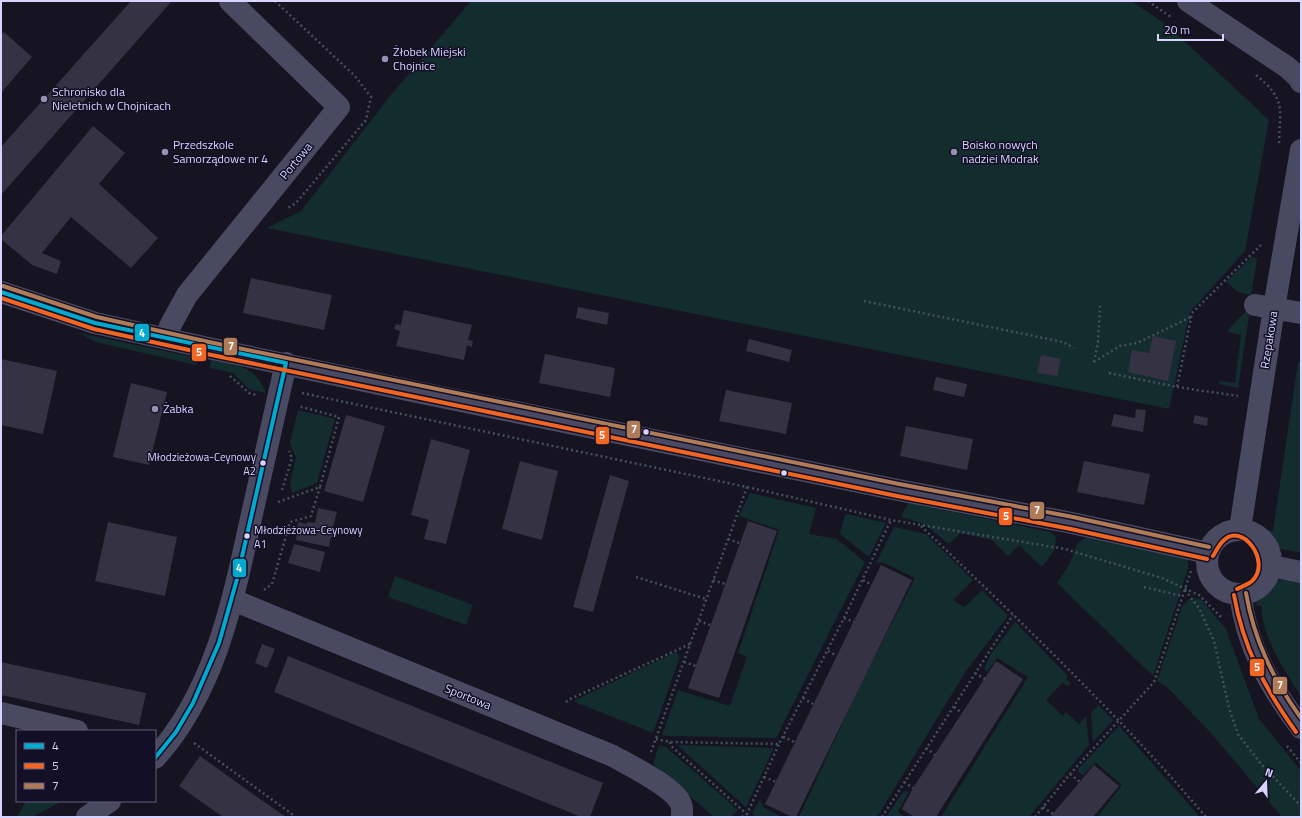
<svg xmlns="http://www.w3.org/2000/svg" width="1302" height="818" viewBox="0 0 1302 818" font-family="'Titillium Web',sans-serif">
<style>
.green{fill:#132c2d}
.building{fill:#343243}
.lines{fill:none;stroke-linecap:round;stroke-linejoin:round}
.path{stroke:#44505f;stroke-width:2.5;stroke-dasharray:2 3;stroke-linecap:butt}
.minor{stroke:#4a4962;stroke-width:22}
.bus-1-casing{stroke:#130f26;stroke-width:7}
.bus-2-casing{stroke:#130f26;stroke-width:7}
.bus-3-casing{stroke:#130f26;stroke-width:7}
.bus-1{stroke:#00a9ce;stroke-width:4}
.bus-2{stroke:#f26522;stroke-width:4}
.bus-3{stroke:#b07c57;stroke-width:4}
.poi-dot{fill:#9591b1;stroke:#130f26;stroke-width:1.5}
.bus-dot{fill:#d9d4ff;stroke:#130f26;stroke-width:1.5}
.labels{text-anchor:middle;stroke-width:3;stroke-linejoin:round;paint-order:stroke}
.bus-label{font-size:11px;fill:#d9d4ff;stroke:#130f26;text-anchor:end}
.poi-label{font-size:12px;fill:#d9d4ff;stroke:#130f26;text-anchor:start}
.street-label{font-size:12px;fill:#d9d4ff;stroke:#130f26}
.line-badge{stroke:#130f26;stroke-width:1.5}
.badge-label{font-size:11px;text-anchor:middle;font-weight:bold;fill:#fff}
</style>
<rect width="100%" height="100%" fill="#161421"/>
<path class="green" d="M 471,1 L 1131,1 L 1167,25 L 1269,120 L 1245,251 L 1190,312 L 1169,409 L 267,228 L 301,211 L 390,96 Z
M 1252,257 L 1257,259 L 1251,295 L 1238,292 L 1226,282 Z
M 1250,310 L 1238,388 L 1219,384 L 1219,381 L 1235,383 L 1241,335 L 1228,332 L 1229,329 L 1246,311 Z
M 79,333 L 198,358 L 196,365 L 96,342 Z
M 211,360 C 238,366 255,365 266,393 L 249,389 L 233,373 L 210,368 Z
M 1298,362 L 1301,362 L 1301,553 L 1263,545 L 1262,530 L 1273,531 Z
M 298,410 L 335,419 L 317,483 L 292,493 L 290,483 L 296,458 L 290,443 Z
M 750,493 L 816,508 L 809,534 L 837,539 L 865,562 L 776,738 L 668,736 L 662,735 L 678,690 L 730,706 L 747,657 L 738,653 L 779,530 L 739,516 Z
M 908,503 L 1051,532 L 1056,538 L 1055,549 L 1042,567 L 1019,545 L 1008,556 L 992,540 L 960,533 L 949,544 L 924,524 L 901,517 Z
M 847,514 L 886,523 L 869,557 L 840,534 L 845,515 Z
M 894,527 L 926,534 L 973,580 L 953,600 L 964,607 L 982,590 L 1008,616 L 966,671 L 877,817 L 799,817 L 862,681 L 915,578 L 882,562 L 876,563 Z
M 1088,538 L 1188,558 L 1188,569 L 1153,676 L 1057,583 C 1061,576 1066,570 1070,563 C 1075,554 1074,540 1088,538 Z
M 395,576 L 473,605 L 466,625 L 388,597 Z
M 1284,579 L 1301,582 L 1301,696 C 1286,673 1260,634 1262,606 L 1256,605 C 1260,590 1269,583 1284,579 Z
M 1196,598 L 1202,600 L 1226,629 L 1259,719 L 1301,771 L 1301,817 L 1282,817 L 1210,732 L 1166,686 L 1157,681 L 1182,607 L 1189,599 Z
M 1015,622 L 1068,676 L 1066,678 L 1071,684 L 1067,686 L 1063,682 L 1046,700 L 1063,716 L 1066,712 L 1079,724 L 1086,716 L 1089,745 L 1029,817 L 941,817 L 1028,677 L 997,658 L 987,672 L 984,669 L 991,654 Z
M 676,652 L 679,656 L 678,662 L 653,733 L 575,702 L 575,700 Z
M 1098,705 L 1113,720 L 1093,742 L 1091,713 Z
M 1119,726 L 1200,817 L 1097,817 L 1122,785 L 1095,762 L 1083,776 L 1078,771 L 1078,769 Z
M 659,745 L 666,747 L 738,810 L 730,817 L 714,817 L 653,764 Z
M 677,745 L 774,748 L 746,807 Z
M 906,791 L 909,792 L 898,812 L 905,817 L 886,817 L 903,792 Z
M 760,800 L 763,807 L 781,817 L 755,817 L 752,813 Z
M 26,801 L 62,801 L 33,817 L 17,817 Z"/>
<path class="building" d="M 131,1 L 172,1 L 1,195 L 1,147 Z
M 4,32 L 32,57 L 1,93 L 1,34 Z
M 93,126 L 125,153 L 99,184 L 158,238 L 131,268 L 71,217 L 42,253 L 61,261 L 57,274 L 32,265 L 1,239 L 1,236 Z
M 251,278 L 332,295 L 324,330 L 243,313 Z
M 578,307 L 609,313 L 607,325 L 576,318 Z
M 404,310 L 472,325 L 468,340 L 473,341 L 472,347 L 467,345 L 464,360 L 396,346 L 400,331 L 394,329 L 396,324 L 401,325 Z
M 1153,336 L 1176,341 L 1168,381 L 1128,372 L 1132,350 L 1149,353 Z
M 749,339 L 792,350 L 789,362 L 746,351 Z
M 545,354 L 615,368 L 610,397 L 539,383 Z
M 1041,355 L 1061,359 L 1057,376 L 1037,373 Z
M 1,359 L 57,371 L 43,434 L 1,425 Z
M 936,377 L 967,384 L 964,397 L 933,390 Z
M 131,383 L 167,392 L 149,465 L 113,457 Z
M 726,390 L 792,403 L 786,434 L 719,421 Z
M 1136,409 L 1146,410 L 1143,432 L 1111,426 L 1114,414 L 1135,418 Z
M 346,415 L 385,426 L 363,502 L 324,491 Z
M 1195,415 L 1208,418 L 1207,426 L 1193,423 Z
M 906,426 L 973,439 L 967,470 L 900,456 Z
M 431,439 L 470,450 L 446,544 L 424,539 L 429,520 L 411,515 Z
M 520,461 L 558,471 L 542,540 L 502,529 Z
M 1084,461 L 1150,474 L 1144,505 L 1077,492 Z
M 610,475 L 629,481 L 593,612 L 573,607 Z
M 318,508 L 337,512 L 333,527 L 336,528 L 334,538 L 331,537 L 329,547 L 296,540 L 298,522 L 307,524 L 307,522 L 315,523 Z
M 748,521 L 777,531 L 719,698 L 688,688 Z
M 108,522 L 177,537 L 165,596 L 95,581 Z
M 294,544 L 325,552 L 320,572 L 288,563 Z
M 881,565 L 912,580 L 796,817 L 792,817 L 765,804 Z
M 262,644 L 275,649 L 267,668 L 255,663 Z
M 288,656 L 603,783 L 590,817 L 581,817 L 274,692 Z
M 996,661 L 1023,679 L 936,817 L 914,817 L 902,809 L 913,788 Z
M 1,662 L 146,693 L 139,725 L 1,695 Z
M 200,756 L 260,799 L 286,817 L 223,817 L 179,786 Z
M 1094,765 L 1119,786 L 1093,817 L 1050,817 Z"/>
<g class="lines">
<path class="path" d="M 275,1 L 355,76 L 371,97 L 366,120 L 296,203 L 286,209
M 1148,1 L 1171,17
M 1256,75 C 1286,100 1280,107 1279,143
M 864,301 L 1063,342 L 1074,348
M 1094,362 L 1120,346 L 1137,343 L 1191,317
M 1094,362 L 1098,342 L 1100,306
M 1109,373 L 1177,387 L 1192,313 L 1261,245
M 230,376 L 249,393 L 256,395
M 1177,387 L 1238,396
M 302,393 L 747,487 L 891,520 L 1065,549 L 1162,578 L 1199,595 L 1222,618
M 282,490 L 292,458 L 289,451
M 278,502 L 320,487 L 339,417 L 298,406
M 921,526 C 1019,620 1118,714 1206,817
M 1261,531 L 1277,544
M 728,539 L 739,543
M 636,577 L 706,599
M 713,580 L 725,584
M 863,580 L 872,585
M 1144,587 L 1182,596
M 264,590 L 272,584 L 290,522 L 311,516 L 320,487
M 1185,590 L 1199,608 L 1214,641 L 1229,708 L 1238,734 L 1261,764 L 1301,806
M 844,618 L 854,622
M 699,621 L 710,625
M 828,651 L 837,656
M 684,662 L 696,666
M 975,673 L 985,679
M 803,698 L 813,704
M 566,702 L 568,700 L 690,644
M 954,707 L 962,713
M 783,737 L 795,742
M 656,739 L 670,742 L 779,744 L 844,618 L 891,520
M 670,742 L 671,746 L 750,817
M 194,743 L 296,817
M 1287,746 L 1301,763
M 926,748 L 935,755
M 651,752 L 747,487
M 1070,774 L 1080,782
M 764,777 L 776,782
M 904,782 L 913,788
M 1043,807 L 1053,814
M 742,817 L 747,814 L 779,744
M 882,817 L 1013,615
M 1035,817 L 1070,774 L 1154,682 L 1191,571"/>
<path class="minor" d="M 1188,1 L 1287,67 L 1298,77 L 1301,82
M 1,292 L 95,323 L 208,348 L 417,392 L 898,490 L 1072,523 L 1208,553
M 1255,305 L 1301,313
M 167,339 L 170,326 L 187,295 L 339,107 L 230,1
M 1240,529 L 1274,308 L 1301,150
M1207 562a32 32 0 1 1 64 0a32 32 0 1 1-64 0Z
M 1271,566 L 1301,572
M 1240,594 C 1247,647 1269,685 1301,728
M 233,600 L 613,756 C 629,765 672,786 680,802 C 683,807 682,811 682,817
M 1,713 L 77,731
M 155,758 C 216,690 233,600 252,514 C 263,463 275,413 286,363
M 87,817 L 110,801"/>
<defs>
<path id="bus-1" d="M 1,292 L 95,323 L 286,363
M 155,758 L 176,732 L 193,703 L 219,643 L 237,579 L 286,363"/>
<path id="bus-2" d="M 1,298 L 94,329 L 207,354 L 897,496 L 1071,529 L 1207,559
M 1213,556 C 1216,551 1219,545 1223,541 C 1242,521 1271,561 1253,580 C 1250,584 1242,586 1237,589
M 1234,595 C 1243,647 1265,689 1296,732"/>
<path id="bus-3" d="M 3,286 L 97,317 L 209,342 L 899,484 L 1073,517 L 1209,547
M 1246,593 C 1254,640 1273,679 1301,718"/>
</defs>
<use href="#bus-1" class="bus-1-casing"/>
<use href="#bus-2" class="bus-2-casing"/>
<use href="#bus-3" class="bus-3-casing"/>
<use href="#bus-1" class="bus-1"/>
<use href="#bus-2" class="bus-2"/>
<use href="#bus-3" class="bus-3"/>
</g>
<g class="poi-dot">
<circle cx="385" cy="59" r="4"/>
<circle cx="44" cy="99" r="4"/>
<circle cx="165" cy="152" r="4"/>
<circle cx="954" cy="152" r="4"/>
<circle cx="155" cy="409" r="4"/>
</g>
<g class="bus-dot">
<circle cx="646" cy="432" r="3.5"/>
<circle cx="263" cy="463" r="3.5"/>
<circle cx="784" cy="473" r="3.5"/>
<circle cx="247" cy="536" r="3.5"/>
</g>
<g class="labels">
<g class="bus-label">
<text x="256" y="461">Młodzieżowa-Ceynowy<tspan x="256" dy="14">A2</tspan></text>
<text x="254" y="534" text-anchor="start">Młodzieżowa-Ceynowy<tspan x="254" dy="14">A1</tspan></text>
</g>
<g class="poi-label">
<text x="393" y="56">Żłobek Miejski<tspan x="393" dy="14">Chojnice</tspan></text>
<text x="52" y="96">Schronisko dla<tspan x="52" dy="14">Nieletnich w Chojnicach</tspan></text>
<text x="173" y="149">Przedszkole<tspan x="173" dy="14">Samorządowe nr 4</tspan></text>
<text x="962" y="149">Boisko nowych<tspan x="962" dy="14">nadziei Modrak</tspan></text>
<text x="163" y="413">Żabka</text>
</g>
<g class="street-label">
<text transform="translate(296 161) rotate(-51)" y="4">Portowa</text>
<text transform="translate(1269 340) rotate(-81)" y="4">Rzepakowa</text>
<text transform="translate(468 697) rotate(22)" y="4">Sportowa</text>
</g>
</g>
<g class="line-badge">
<rect x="134" y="323" width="16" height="19" rx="4" fill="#00a9ce"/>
<rect x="223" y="337" width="15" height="19" rx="4" fill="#b07c57"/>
<rect x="191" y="343" width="16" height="19" rx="4" fill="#f26522"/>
<rect x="626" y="420" width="15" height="19" rx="4" fill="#b07c57"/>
<rect x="595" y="426" width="15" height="19" rx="4" fill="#f26522"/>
<rect x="1029" y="501" width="16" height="19" rx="4" fill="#b07c57"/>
<rect x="998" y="507" width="15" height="19" rx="4" fill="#f26522"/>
<rect x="232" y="558" width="15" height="20" rx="4" fill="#00a9ce"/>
<rect x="1249" y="658" width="16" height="19" rx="4" fill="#f26522"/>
<rect x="1272" y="676" width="16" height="19" rx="4" fill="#b07c57"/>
</g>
<g class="badge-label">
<text x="142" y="337">4</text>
<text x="231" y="350">7</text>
<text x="199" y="356">5</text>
<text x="634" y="433">7</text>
<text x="602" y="439">5</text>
<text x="1037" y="514">7</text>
<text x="1006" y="520">5</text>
<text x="239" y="572">4</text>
<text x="1257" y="671">5</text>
<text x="1280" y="689">7</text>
</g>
<rect width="1302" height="818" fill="none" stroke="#d9d4ff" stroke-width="4"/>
<rect x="16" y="730" width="140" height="72" fill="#130f26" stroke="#625e7d"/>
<rect x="24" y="743" width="20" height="6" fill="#00a9ce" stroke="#625e7d"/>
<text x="52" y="750" font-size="12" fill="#d9d4ff">4</text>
<rect x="24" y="763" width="20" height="6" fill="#f26522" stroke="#625e7d"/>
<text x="52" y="770" font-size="12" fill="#d9d4ff">5</text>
<rect x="24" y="783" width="20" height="6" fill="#b07c57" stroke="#625e7d"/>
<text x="52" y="790" font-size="12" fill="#d9d4ff">7</text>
<g transform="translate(1266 782) rotate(19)" stroke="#130f26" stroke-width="3" paint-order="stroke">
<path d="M0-3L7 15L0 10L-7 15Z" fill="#d9d4ff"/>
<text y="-6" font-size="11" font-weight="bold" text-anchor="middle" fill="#d9d4ff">N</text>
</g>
<path d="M1158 34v6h65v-6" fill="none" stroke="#d9d4ff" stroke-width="2"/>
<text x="1164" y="34" font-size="12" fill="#d9d4ff" stroke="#130f26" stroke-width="3" paint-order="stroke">20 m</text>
</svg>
